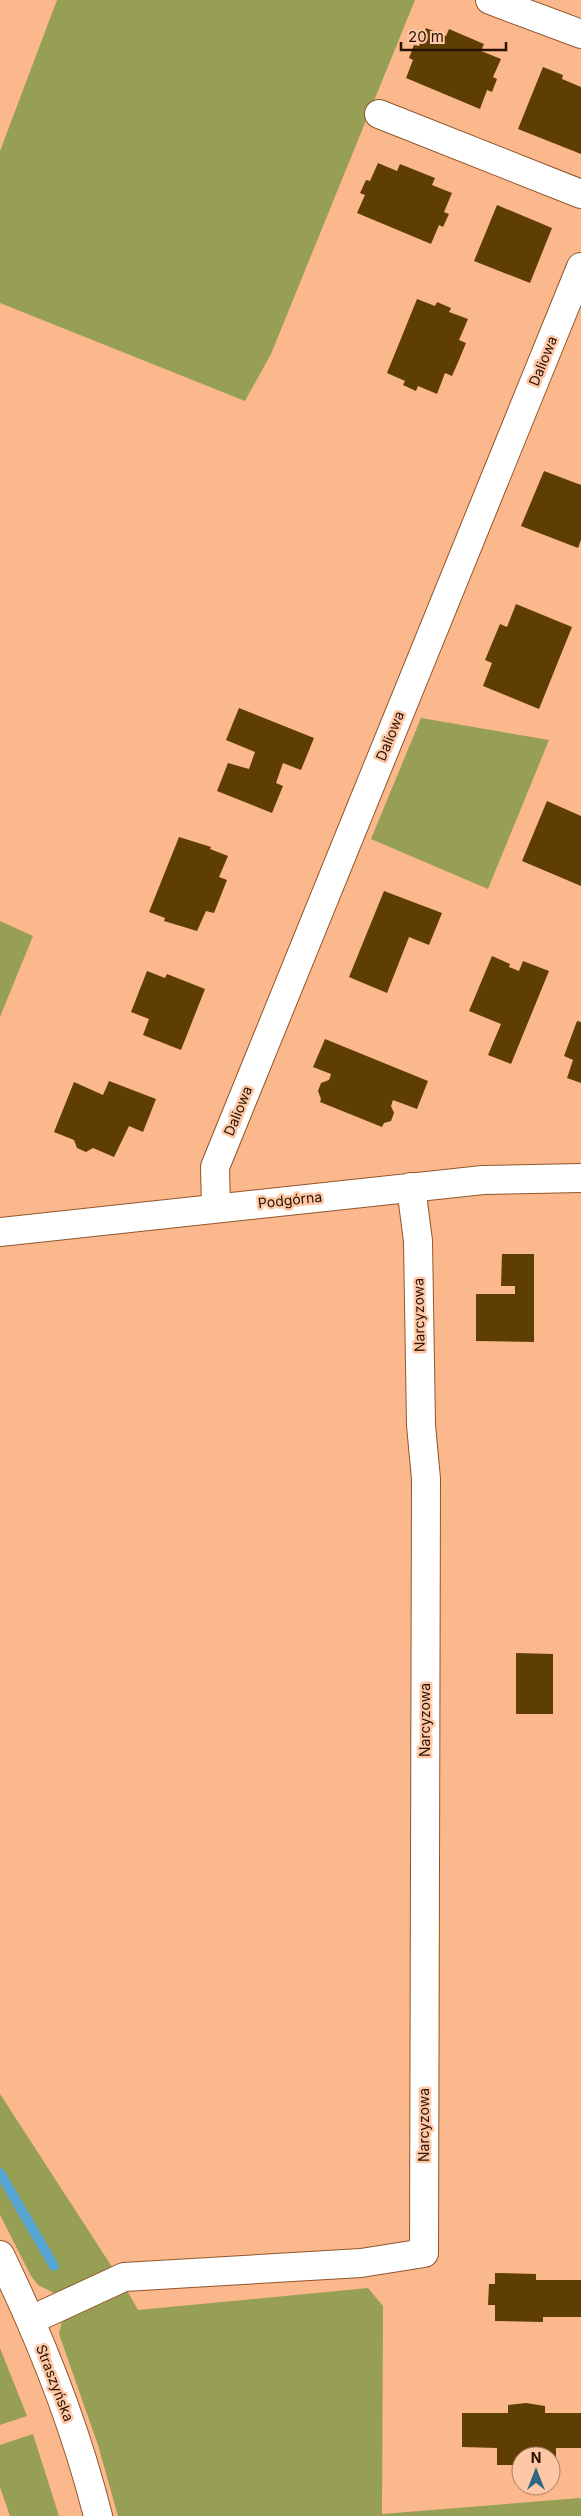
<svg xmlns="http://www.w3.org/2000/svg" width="581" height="2516" viewBox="0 0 581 2516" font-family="Inter,sans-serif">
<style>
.green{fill:#979f55}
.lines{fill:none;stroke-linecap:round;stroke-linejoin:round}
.stream{stroke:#57a7d2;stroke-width:10}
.building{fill:#5f3e04}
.minor-casing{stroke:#91562c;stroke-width:30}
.minor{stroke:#fff;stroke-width:28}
.labels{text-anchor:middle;stroke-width:5;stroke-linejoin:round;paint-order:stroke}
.street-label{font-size:14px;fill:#2a1202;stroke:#fec8a6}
</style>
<rect width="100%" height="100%" fill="#fab88c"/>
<path class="green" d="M 57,0 L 415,0 L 271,354 L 245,401 L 0,303 L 0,151 Z
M 421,718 L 549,740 L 488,889 L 371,839 Z
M 0,921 L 33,936 L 0,1017 Z
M 0,2094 L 114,2270 L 54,2293 L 38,2285 L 31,2276 L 0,2215 Z
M 124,2285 L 138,2310 L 368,2288 L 383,2306 L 382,2514 L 581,2498 L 581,2516 L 118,2516 L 98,2445 L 59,2334 L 62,2321 Z
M 0,2348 L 27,2416 L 0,2425 Z
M 33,2434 L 59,2516 L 10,2516 L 0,2487 L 0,2445 Z"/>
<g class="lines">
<path class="stream" d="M 0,2173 L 54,2266"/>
</g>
<path class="building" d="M 426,28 L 446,36 L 449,29 L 484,44 L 481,51 L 501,59 L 493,77 L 497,79 L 492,92 L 487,90 L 480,109 L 406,78 L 413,60 L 409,58 L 414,45 L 419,46 Z
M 543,67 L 563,75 L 562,79 L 581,87 L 581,154 L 518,129 Z
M 378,163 L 397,171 L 400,164 L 435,178 L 432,185 L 452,193 L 444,212 L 449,214 L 443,227 L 439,225 L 431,244 L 357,213 L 365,195 L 360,193 L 366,180 L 370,181 Z
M 497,205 L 552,228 L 530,283 L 474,261 Z
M 417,299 L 435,306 L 437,302 L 451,308 L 449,312 L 468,319 L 459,340 L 466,343 L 459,360 L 452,376 L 445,373 L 437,394 L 418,386 L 416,391 L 403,385 L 405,381 L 387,373 Z
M 544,471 L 581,485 L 581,540 L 578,548 L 521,526 Z
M 516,604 L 572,627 L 539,709 L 483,686 L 492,663 L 485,660 L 500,624 L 507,627 Z
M 239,708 L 314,738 L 301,770 L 283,763 L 276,783 L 283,786 L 272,813 L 217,791 L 228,763 L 249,769 L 255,752 L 226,740 Z
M 547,801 L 581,816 L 581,886 L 522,861 Z
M 179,837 L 211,847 L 210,849 L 228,856 L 219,877 L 227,880 L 214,913 L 206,911 L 197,931 L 164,921 L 165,918 L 149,912 Z
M 384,891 L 442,913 L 429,945 L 409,937 L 387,993 L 349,977 Z
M 492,956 L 510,964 L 509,967 L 519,971 L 523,961 L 549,971 L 511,1064 L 488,1055 L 501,1024 L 469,1011 Z
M 147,971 L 165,978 L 167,974 L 205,989 L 181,1050 L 143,1035 L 149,1019 L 131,1012 Z
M 577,1021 L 581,1022 L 581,1083 L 567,1078 L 573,1060 L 564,1056 Z
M 325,1039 L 428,1081 L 417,1109 L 393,1100 L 391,1106 L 394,1113 L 391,1121 L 384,1123 L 382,1127 L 320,1102 L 321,1099 L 318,1091 L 321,1083 L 329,1080 L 331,1074 L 313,1067 Z
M 109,1081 L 156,1099 L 143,1132 L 129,1126 L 114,1157 L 93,1148 L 86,1152 L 77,1148 L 74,1140 L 54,1132 L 74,1082 L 103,1095 Z
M 502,1254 L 534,1254 L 534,1342 L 476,1341 L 476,1294 L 515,1294 L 515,1286 L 501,1286 Z
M 516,1653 L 553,1654 L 553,1714 L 516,1714 Z
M 495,2273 L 536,2274 L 536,2280 L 581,2280 L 581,2317 L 543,2317 L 543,2322 L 495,2321 L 495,2305 L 488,2305 L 489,2284 L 495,2284 Z
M 526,2403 L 545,2406 L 545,2413 L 581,2413 L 581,2448 L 556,2448 L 556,2466 L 551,2466 L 551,2456 L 521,2456 L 521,2465 L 497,2465 L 497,2448 L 462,2447 L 462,2413 L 508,2413 L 508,2405 Z"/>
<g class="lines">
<defs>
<path id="minor" d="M 490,0 L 581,34
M 379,114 L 581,194
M 216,1207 L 215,1167 L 581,267
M 0,1232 L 483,1180 L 581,1178
M 0,2255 C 41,2339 75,2425 98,2516
M 31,2320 L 124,2277 L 361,2263 L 424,2253 L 426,1479 L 421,1425 L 418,1241 L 411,1187"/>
</defs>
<use href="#minor" class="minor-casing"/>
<use href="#minor" class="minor"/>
</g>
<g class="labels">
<g class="street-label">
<text transform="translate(543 361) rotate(-68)" y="5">Daliowa</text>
<text transform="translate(390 736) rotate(-68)" y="5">Daliowa</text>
<text transform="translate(238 1111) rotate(-68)" y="5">Daliowa</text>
<text transform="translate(290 1200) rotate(-6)" y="5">Podgórna</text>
<text transform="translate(419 1315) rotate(-91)" y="5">Narcyzowa</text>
<text transform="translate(425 1720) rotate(-90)" y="5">Narcyzowa</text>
<text transform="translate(424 2125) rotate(-90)" y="5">Narcyzowa</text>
<text transform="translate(55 2383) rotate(69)" y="5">Straszyńska</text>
</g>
</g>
<g transform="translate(536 2471)"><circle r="24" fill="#fec8a6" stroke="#a97f64"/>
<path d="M0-4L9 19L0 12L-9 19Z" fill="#326783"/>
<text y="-8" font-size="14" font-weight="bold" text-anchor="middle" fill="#2a1202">N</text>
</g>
<path d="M401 42v8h105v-8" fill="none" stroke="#2a1202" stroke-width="2.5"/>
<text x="408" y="42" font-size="15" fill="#2a1202" stroke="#fec8a6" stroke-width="4" paint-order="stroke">20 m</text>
</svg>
